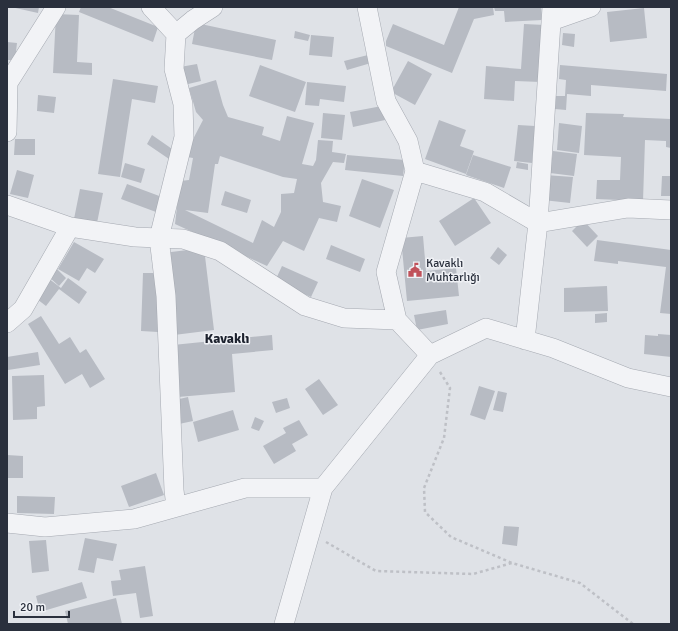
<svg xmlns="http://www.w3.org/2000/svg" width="678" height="631" viewBox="0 0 678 631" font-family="Signika,sans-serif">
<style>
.building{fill:#b7bbc3;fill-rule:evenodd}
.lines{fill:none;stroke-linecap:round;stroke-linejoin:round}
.minor-casing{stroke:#a5a9b1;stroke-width:20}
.path{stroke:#bec0c6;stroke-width:2.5;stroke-dasharray:3 3;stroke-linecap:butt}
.minor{stroke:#f2f3f6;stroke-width:19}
.labels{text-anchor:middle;stroke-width:3;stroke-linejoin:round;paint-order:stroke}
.poi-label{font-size:12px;fill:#2a303d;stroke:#eff1f5;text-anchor:start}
.quarter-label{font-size:14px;font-weight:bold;fill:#1c212d;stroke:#eff1f5}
</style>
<rect width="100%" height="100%" fill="#dfe2e7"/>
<path class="building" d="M 11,7 L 39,7 L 38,13 Z
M 81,7 L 108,7 L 158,27 L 153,42 L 79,12 Z
M 459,7 L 493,7 L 494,15 L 474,19 L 452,73 L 386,46 L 386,41 L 393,24 L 444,45 Z
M 494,7 L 541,7 L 542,20 L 505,22 L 504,11 L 495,11 Z
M 644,8 L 647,38 L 610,42 L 607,12 Z
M 56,14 L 79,15 L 77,62 L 92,63 L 92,75 L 53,73 Z
M 196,23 L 276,40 L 272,60 L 192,44 Z
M 524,24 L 545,25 L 541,82 L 515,81 L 514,101 L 484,99 L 486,66 L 521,69 Z
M 295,31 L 310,35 L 308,41 L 294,38 Z
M 563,33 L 575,34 L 574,47 L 562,45 Z
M 311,35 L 334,37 L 332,57 L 309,55 Z
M 7,42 L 17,43 L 15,60 L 7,60 Z
M 368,55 L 371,63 L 347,70 L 344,61 Z
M 408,61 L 432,74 L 415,105 L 391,92 Z
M 197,64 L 201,81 L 184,85 L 180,67 Z
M 260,65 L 306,82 L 295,112 L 249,96 Z
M 560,65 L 667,74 L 666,91 L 591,85 L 591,96 L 567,94 L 566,110 L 555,109 L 556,96 L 565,96 L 566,80 L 559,79 Z
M 113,79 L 158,86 L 155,103 L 132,99 L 120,177 L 98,174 Z
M 216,80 L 223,105 L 228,117 L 264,127 L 262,135 L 280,141 L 287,116 L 314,123 L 302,164 L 313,166 L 316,160 L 318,140 L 333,141 L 332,152 L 346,154 L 344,163 L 333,162 L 321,183 L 323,202 L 341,206 L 337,222 L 319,218 L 304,251 L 283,241 L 267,266 L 175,224 L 180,181 L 189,180 L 193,158 L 187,157 L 191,143 L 203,120 L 196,112 L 189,88 ZM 220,156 L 283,177 L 297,179 L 294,193 L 281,194 L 281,212 L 274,227 L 262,220 L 253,243 L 185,210 L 208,213 L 215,164 L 218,164 Z
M 307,82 L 346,86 L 344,102 L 320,99 L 319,106 L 305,105 Z
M 38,95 L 56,97 L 54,113 L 37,111 Z
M 382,106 L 385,120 L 353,127 L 350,112 Z
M 323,113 L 345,115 L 342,140 L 321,138 Z
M 586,113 L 624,114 L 623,117 L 671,119 L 671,148 L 666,147 L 666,141 L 645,140 L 643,201 L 596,199 L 597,180 L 620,180 L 621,157 L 584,155 Z
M 439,120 L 466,130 L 460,146 L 474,151 L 466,174 L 425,159 Z
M 559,123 L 582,126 L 579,153 L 557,150 Z
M 518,125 L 535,126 L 532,163 L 514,161 Z
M 152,135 L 175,151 L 169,159 L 147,144 Z
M 15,139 L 35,139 L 35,155 L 14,155 Z
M 553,151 L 577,154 L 574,176 L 550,173 Z
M 347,155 L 405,160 L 403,176 L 345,170 Z
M 473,155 L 511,167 L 504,188 L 466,175 Z
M 517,162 L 528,164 L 528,170 L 516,168 Z
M 125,163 L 145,169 L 141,183 L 121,177 Z
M 17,170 L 34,175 L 28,198 L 10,194 Z
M 545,175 L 573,177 L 570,203 L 543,200 Z
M 662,176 L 671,176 L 671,196 L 661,196 Z
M 362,179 L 394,190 L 380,228 L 349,216 Z
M 127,184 L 162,197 L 156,212 L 121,199 Z
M 80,189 L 103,193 L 97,223 L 74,219 Z
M 225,191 L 251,200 L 247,213 L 221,205 Z
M 474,198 L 491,223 L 455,246 L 439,221 Z
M 583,220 L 598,236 L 587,247 L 572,231 Z
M 423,236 L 426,271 L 456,268 L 459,296 L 407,301 L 401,238 Z
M 597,240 L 671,250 L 671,314 L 660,313 L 666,267 L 618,261 L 618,264 L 594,261 Z
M 74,242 L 104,259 L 95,273 L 87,268 L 79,281 L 58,269 Z
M 331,245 L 365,259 L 360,272 L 326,259 Z
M 498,247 L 507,255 L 499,265 L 490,258 Z
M 204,248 L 214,330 L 174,335 L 163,253 Z
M 282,266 L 318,282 L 311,297 L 275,281 Z
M 57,269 L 66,278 L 59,286 L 49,277 Z
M 143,273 L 160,273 L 158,332 L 141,331 Z
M 48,278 L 61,288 L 68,278 L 87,292 L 79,304 L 59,289 L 46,306 L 33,296 Z
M 607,286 L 608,311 L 564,312 L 564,288 Z
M 446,310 L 448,324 L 417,330 L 414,315 Z
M 607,313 L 607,322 L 595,323 L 595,314 Z
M 41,316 L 59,344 L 70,337 L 80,353 L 86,349 L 105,379 L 90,388 L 82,374 L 65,384 L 28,324 Z
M 658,334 L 671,335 L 671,357 L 644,354 L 645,335 L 658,336 Z
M 272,335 L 273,350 L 232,354 L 235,392 L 178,397 L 173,345 Z
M 38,352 L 40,365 L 8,370 L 7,357 Z
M 44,375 L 45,406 L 37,407 L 37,419 L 13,420 L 12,376 Z
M 319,379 L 338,405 L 323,415 L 305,389 Z
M 479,386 L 495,391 L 485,420 L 470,415 Z
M 498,391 L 507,393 L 503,412 L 493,410 Z
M 188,397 L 193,421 L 179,424 L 175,400 Z
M 287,398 L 290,408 L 276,413 L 272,402 Z
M 233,410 L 239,430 L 198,442 L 193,422 Z
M 255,417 L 264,421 L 259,431 L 251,428 Z
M 299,420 L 308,435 L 292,444 L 296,451 L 274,464 L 263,446 L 286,433 L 283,428 Z
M 7,455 L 23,456 L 23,478 L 7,478 Z
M 156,473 L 164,495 L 129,507 L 121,486 Z
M 17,496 L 55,497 L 54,514 L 17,513 Z
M 504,526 L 519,527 L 517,546 L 502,544 Z
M 85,538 L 117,544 L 113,561 L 97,558 L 94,573 L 78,570 Z
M 46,540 L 49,571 L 32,573 L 29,541 Z
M 145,566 L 153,616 L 140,618 L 136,593 L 113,596 L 111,581 L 121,580 L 119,570 Z
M 82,582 L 87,598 L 40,612 L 36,596 Z
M 116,598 L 122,624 L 68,624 L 65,611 Z"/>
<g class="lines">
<defs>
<path id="minor" d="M 151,7 L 176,34 L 174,69 L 183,104 L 184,137 L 159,238 L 166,296 L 174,490 L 176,507
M 367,7 L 386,101 L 408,141 L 415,171 L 386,272 L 397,320 L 430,355
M 551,21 L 591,7
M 176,34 L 193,20 L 213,7
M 7,132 L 8,83 L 56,7
M 415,171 L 485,192 L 538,223 L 628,208 L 671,210
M 7,205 L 70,227 L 135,237 L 183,239 L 220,251 L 305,306 L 344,318 L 397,320
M 7,323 L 23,309 L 70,227
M 525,340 L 538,223 L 552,7
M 7,523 L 45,527 L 134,519 L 245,488 L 323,488
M 284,624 L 323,488 L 430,355 L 486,328 L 553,348 L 628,378 L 671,387"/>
</defs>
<use href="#minor" class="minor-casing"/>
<path class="path" d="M 440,372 L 450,388 L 444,438 L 424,488 L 425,512 L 451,537 L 512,563 L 580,583 L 633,624
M 326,542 L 376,571 L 473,574 L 512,563"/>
<use href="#minor" class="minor"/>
</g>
<defs>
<symbol id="civic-bare" viewBox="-9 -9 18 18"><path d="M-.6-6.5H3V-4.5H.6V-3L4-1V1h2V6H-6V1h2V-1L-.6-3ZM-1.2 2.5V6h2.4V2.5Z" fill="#c0515a" stroke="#eff1f5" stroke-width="2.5" paint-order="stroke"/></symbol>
</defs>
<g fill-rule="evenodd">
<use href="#civic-bare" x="405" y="260" width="20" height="20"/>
</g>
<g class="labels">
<g class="poi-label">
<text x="426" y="267">Kavaklı<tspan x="426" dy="14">Muhtarlığı</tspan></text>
</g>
<g class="quarter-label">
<text x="227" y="343">Kavaklı</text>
</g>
</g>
<rect width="678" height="631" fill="none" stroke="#2a303d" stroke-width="16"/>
<path d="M14 611v6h55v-6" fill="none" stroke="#2a303d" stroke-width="2"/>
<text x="20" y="611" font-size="12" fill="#2a303d" stroke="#eff1f5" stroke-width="3" paint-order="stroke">20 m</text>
</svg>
